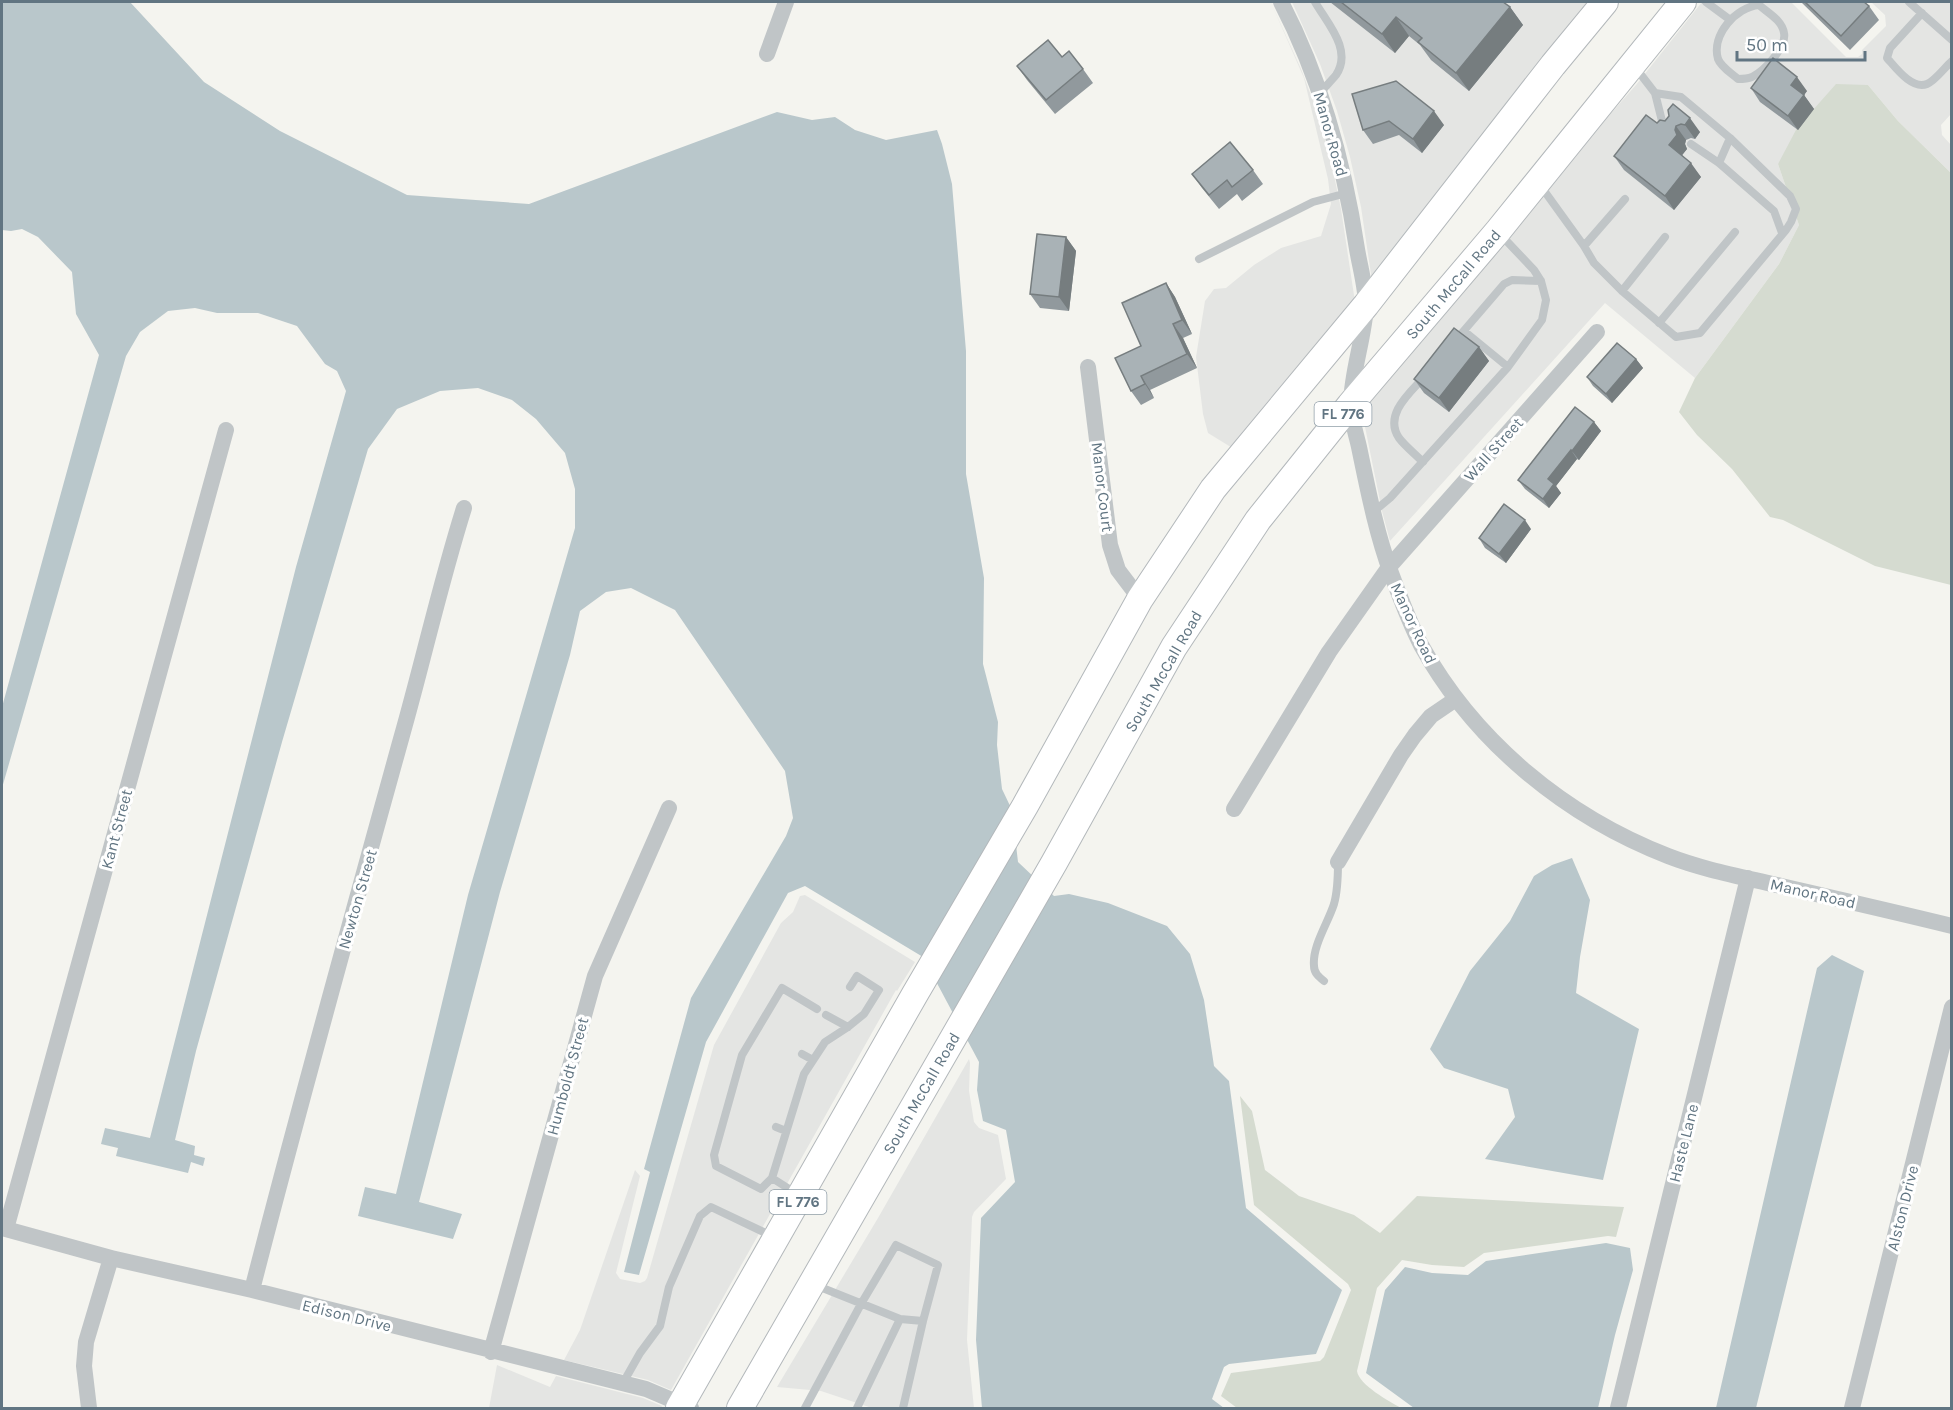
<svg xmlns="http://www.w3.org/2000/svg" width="1953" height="1410" viewBox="0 0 1953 1410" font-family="Karla,sans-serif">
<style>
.built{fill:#e4e5e3}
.green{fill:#d5dbd0}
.water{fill:#b9c7cb}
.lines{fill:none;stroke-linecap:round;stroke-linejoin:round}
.primary-casing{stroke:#b3b8bb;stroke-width:28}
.lane{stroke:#c0c5c7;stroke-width:8}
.street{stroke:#c0c5c7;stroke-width:16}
.primary{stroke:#fff;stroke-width:26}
.wall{fill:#91999d}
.shaded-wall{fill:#767d7f}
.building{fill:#a9b2b6;stroke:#767d7f;stroke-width:1.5}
.labels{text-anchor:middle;stroke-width:6;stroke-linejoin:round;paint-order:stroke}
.shield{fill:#fff;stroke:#909ea8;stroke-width:1.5}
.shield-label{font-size:15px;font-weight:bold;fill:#617582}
.street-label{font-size:16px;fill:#617582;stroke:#fff}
</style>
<rect width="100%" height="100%" fill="#f4f4ef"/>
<path class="built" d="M 1292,2 L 1593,2 L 1372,281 L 1361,207 L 1350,157 L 1337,111 L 1320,64 Z
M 1702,2 L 1791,2 L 1846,57 L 1858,57 L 1862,54 L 1862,50 L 1886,26 L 1885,15 L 1871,2 L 1951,2 L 1951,114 L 1941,125 L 1942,135 L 1951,145 L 1951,173 L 1898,121 L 1868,85 L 1778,164 L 1799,225 L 1779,264 L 1695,378 L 1605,303 L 1390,541 L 1382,511 L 1361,407 L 1560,171 L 1636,85 Z
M 1272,5 L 1301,69 L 1318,114 L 1331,161 L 1341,209 L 1355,302 L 1234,449 L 1208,433 L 1203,414 L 1196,357 L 1205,301 L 1214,289 L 1226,288 L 1254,265 L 1281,248 L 1321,236 L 1331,204 L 1328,179 L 1304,78 Z
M 805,895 L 915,962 L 897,991 L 896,990 L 671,1390 L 648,1380 L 564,1360 L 580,1330 L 635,1170 L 640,1176 L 616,1273 L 620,1279 L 640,1283 L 645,1281 L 647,1278 L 714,1045 L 781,923 L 793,912 L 800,896 Z
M 969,1059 L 970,1063 L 969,1091 L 974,1122 L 979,1128 L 998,1135 L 1006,1179 L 974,1212 L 972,1217 L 967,1340 L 974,1408 L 872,1408 L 821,1391 L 777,1387 L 878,1218 Z
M 497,1365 L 550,1387 L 556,1376 L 643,1398 L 662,1406 L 661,1408 L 489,1408 Z"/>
<path class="green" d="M 1836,84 L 1868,85 L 1898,121 L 1951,173 L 1951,585 L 1875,566 L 1783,520 L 1770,517 L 1732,469 L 1697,435 L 1679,412 L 1695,378 L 1779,264 L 1799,225 L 1778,164 L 1797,128 Z
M 1240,1096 L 1252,1111 L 1265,1170 L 1299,1196 L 1354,1215 L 1380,1233 L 1417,1196 L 1624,1207 L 1616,1237 L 1608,1236 L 1484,1253 L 1464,1267 L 1432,1265 L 1402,1260 L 1377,1288 L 1357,1371 C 1359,1385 1389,1401 1401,1408 L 1237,1408 L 1221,1396 L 1231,1373 L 1320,1361 L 1324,1357 L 1351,1290 L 1348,1284 L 1254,1205 Z"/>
<path class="water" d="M 2,2 L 130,2 L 204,82 L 280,131 L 407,195 L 529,204 L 777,112 L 812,120 L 835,117 L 855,130 L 886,140 L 937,130 L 942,144 L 952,184 L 966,351 L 966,474 L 984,578 L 983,664 L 998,722 L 997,745 L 1002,789 L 1012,810 L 1018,862 L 1054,896 L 1069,894 L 1108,903 L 1167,926 L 1190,954 L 1204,1000 L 1214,1066 L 1229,1081 L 1246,1208 L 1342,1290 L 1316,1354 L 1229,1364 L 1224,1367 L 1212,1399 L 1224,1408 L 982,1408 L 976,1340 L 981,1218 L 1015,1182 L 1006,1130 L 983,1121 L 977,1090 L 979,1062 L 923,957 L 805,886 L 788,893 L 706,1042 L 639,1275 L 624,1272 L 650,1172 L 644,1169 L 691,998 L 786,836 L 793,818 L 785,771 L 675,610 L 631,588 L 606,592 L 580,611 L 570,655 L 500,892 L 419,1202 L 462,1214 L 453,1239 L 358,1216 L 365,1187 L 396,1194 L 468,895 L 575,528 L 575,489 L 565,453 L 536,419 L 512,400 L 478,388 L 440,391 L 397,409 L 368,449 L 282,742 L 196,1051 L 175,1140 L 195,1146 L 194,1155 L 205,1158 L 203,1166 L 191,1162 L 188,1173 L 116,1156 L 118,1148 L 101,1144 L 105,1128 L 150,1138 L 296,567 L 346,391 L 337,371 L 325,364 L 297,326 L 258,313 L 217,313 L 195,308 L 168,311 L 140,332 L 126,356 L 2,788 L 2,707 L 99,355 L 76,314 L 72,272 L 38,237 L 22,229 L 11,231 L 2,230 Z
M 1572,858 L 1590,900 L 1580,957 L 1576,993 L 1639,1029 L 1603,1180 L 1485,1159 L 1515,1117 L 1508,1089 L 1444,1068 L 1430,1049 L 1470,971 L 1510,921 L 1534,876 L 1552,865 Z
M 1832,955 L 1864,971 L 1756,1408 L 1716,1408 L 1817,968 Z
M 1606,1243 L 1630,1248 L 1633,1270 L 1615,1335 L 1598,1408 L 1414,1408 L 1366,1373 L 1385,1290 L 1405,1267 L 1432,1273 L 1468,1275 L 1486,1261 Z"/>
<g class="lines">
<defs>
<path id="primary" d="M 679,1408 L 915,994 L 1025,806 L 1140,599 L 1213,489 L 1366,305 L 1553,65 L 1605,2
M 740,1408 L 1054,863 L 1174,647 L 1258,520 L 1350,405 L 1498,231 L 1683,2"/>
</defs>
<use href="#primary" class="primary-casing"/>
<path class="lane" d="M 1315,2 C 1327,23 1353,50 1336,75 C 1331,81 1325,87 1320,93
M 1706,2 L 1729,19
M 1909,2 L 1952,40
M 1759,5 C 1768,13 1782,20 1784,33 C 1787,47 1764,71 1752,77 C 1747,79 1743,79 1738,79 C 1731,73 1721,67 1718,59 C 1711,35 1736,7 1759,5 Z
M 1922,13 L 1890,48 L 1887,58 C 1896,68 1912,90 1927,84 C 1935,81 1945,67 1952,61
M 1635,67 L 1655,93 L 1662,121 L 1670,127
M 1691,144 L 1719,163 L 1774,211 L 1782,233
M 1719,163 L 1730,138
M 1540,185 L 1584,246 L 1594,263 L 1622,291 L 1676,337 L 1700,333 L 1786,230 L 1791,222 L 1796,209 L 1790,196 L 1730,138 L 1681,97 L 1655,93
M 1584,246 L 1625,199
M 1199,259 L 1313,202 L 1347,193
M 1622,291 L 1665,237
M 1659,323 L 1735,232
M 1464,331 L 1508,367
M 1455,341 L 1504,284 L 1512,280 L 1541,281
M 1423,462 C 1415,454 1405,446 1399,438 C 1383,414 1411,392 1425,376
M 1373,512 L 1390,498 L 1508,367 L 1542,320 L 1546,300 L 1541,281 L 1534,270 L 1500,234
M 1324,981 C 1319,977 1314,973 1314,966 C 1312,946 1328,923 1334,904 C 1338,890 1338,876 1338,862
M 817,1009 L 782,988 L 742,1055 L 714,1155 L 716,1166 L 761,1189 L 772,1178 L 804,1074 L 825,1042 L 848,1027 L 864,1014 L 879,990 L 857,976 L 850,987
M 826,1015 L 848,1027
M 802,1054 L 813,1060
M 776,1127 L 786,1131
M 772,1178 L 797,1194
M 623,1383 L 640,1353 L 660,1326 L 669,1287 L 700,1216 L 711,1207 L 774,1237
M 805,1408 L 861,1304 L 896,1245 L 938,1265 L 923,1321 L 900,1319 L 815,1285
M 857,1408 L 900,1319
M 903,1408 L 923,1321"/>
<path class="street" d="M 1281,2 C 1321,79 1344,163 1357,249 C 1360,267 1366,288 1366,306 C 1364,339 1352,370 1351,403 C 1350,417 1356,433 1359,447 C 1368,490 1376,532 1391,573 C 1400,597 1409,622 1421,645 C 1475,742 1565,816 1668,856 C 1704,870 1743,877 1781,886 C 1838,899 1895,912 1952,926
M 767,54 L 786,2
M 1088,367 L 1110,545 L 1118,570 L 1140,599
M 1234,809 L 1329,652 L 1389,567 L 1597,332
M 1338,862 L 1401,755 L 1415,735 L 1431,716 L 1456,699
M 2,1228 L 111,1258 L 252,1290 L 646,1389 L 691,1408
M 6,1229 L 226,430
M 252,1290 C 299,1106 350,923 401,739 C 423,662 440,584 464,508
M 491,1352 L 595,976 L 669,808
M 89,1408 L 84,1366 L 86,1342 L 111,1258
M 1618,1408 L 1748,878
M 1852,1408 L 1952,1007"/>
<use href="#primary" class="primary"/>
</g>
<path class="wall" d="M 1330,2 L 1503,2 L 1510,7 L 1523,25 L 1469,91 L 1431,60 L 1420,45 L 1409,36 L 1395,53 Z
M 1801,2 L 1864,2 L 1869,6 L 1879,20 L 1850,50 Z
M 1062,57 L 1083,69 L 1093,83 L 1055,114 L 1027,80 L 1017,66 Z
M 1751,88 L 1807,91 L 1804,95 L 1814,109 L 1798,130 L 1760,102 Z
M 1352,94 L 1444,125 L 1422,153 L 1399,135 L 1373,144 L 1363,130 Z
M 1669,116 L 1700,132 L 1695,139 L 1691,138 L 1686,140 L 1685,144 L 1687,149 L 1682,155 L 1701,177 L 1674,210 L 1624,170 L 1614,156 L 1657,123 L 1665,121 Z
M 1253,170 L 1263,184 L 1242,201 L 1237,194 L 1219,209 L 1202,188 L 1192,174 Z
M 1066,237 L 1076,251 L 1069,311 L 1040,308 L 1030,294 Z
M 1166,283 L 1175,297 L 1192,334 L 1183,338 L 1197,368 L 1150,390 L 1154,398 L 1141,405 L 1131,391 Z
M 1479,347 L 1489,361 L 1449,412 L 1424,393 L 1414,379 Z
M 1636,359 L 1643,368 L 1612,403 L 1593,386 L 1587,377 Z
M 1594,422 L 1601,431 L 1579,460 L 1577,459 L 1556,486 L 1561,493 L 1549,508 L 1525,489 L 1518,480 Z
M 1531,529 L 1506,563 L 1485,548 L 1479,538 Z"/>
<path class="shaded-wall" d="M 1510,7 L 1523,25 L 1469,91 L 1456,73 Z
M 1396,17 L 1409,36 L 1395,53 L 1382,34 Z
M 1797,77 L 1807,91 L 1804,95 L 1814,109 L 1798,130 L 1788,116 L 1791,85 Z
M 1434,111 L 1444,125 L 1422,153 L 1413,139 Z
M 1690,118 L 1700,132 L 1695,139 L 1685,125 Z
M 1676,126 L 1686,140 L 1685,144 L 1687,149 L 1679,159 L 1669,145 Z
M 1691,163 L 1701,177 L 1674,210 L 1665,196 Z
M 1066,237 L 1076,251 L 1069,311 L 1059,297 Z
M 1166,283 L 1175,297 L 1192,334 L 1182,320 Z
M 1173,324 L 1183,338 L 1197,368 L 1187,354 Z
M 1479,347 L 1489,361 L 1449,412 L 1439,398 Z
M 1636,359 L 1643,368 L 1612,403 L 1606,394 Z
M 1141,376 L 1150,390 L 1154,398 L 1145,384 Z
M 1594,422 L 1601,431 L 1579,460 L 1572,451 Z
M 1571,450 L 1577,459 L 1556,486 L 1561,493 L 1549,508 L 1543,499 L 1548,479 Z
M 1525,520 L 1531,529 L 1506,563 L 1499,554 Z"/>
<path class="building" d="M 1341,2 L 1503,2 L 1510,7 L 1456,73 L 1418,42 L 1422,38 L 1396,17 L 1382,34 Z
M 1805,2 L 1864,2 L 1869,6 L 1841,36 Z
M 1048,40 L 1062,57 L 1069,51 L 1083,69 L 1046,100 L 1017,66 Z
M 1773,58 L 1797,77 L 1791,85 L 1804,95 L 1788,116 L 1751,88 Z
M 1396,81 L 1434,111 L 1413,139 L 1389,121 L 1363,130 L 1352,94 Z
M 1673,104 L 1690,118 L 1685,125 L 1681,124 L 1676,126 L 1675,130 L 1677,135 L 1669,145 L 1691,163 L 1665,196 L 1614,156 L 1646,115 L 1657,123 L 1660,120 L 1665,121 L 1669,116 L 1668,110 Z
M 1230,142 L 1253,170 L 1232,187 L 1227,180 L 1209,195 L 1192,174 Z
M 1037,234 L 1066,237 L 1059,297 L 1030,294 Z
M 1166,283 L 1182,320 L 1173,324 L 1187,354 L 1141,376 L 1145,384 L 1131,391 L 1115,358 L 1141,346 L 1122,303 Z
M 1454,328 L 1479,347 L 1439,398 L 1414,379 Z
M 1617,343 L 1636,359 L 1606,394 L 1587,377 Z
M 1575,407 L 1594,422 L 1572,451 L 1571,450 L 1548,479 L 1554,484 L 1543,499 L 1518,480 Z
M 1504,504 L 1525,520 L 1499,554 L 1479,538 Z"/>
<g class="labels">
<g class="shield">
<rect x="1314.5" y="402" width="57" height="24" rx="4.5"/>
<rect x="769.5" y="1190" width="57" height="24" rx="4.5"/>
</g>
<g class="shield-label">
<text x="1343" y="419">FL 776</text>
<text x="798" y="1207">FL 776</text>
</g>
<g class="street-label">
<text transform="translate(1331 134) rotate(74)" y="6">Manor Road</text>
<text transform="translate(1453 284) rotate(-50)" y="6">South McCall Road</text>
<text transform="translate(1493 449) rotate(-48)" y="6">Wall Street</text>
<text transform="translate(1103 487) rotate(83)" y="6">Manor Court</text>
<text transform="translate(1414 623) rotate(65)" y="6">Manor Road</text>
<text transform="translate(1163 671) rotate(-60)" y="6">South McCall Road</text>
<text transform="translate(116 829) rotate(-75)" y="6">Kant Street</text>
<text transform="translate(1813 893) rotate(13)" y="6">Manor Road</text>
<text transform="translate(357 899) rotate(-74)" y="6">Newton Street</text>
<text transform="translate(567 1076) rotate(-75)" y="6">Humboldt Street</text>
<text transform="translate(921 1093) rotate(-60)" y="6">South McCall Road</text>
<text transform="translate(1683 1143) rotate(-76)" y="6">Haste Lane</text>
<text transform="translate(1902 1208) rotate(-76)" y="6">Alston Drive</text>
<text transform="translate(347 1315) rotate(14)" y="6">Edison Drive</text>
</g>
</g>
<rect width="1953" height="1410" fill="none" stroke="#617582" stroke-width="6"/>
<path d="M1737 51v9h128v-9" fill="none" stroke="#617582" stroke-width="3"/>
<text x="1746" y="51" font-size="18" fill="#617582" stroke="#ffffff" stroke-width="4.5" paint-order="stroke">50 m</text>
</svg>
